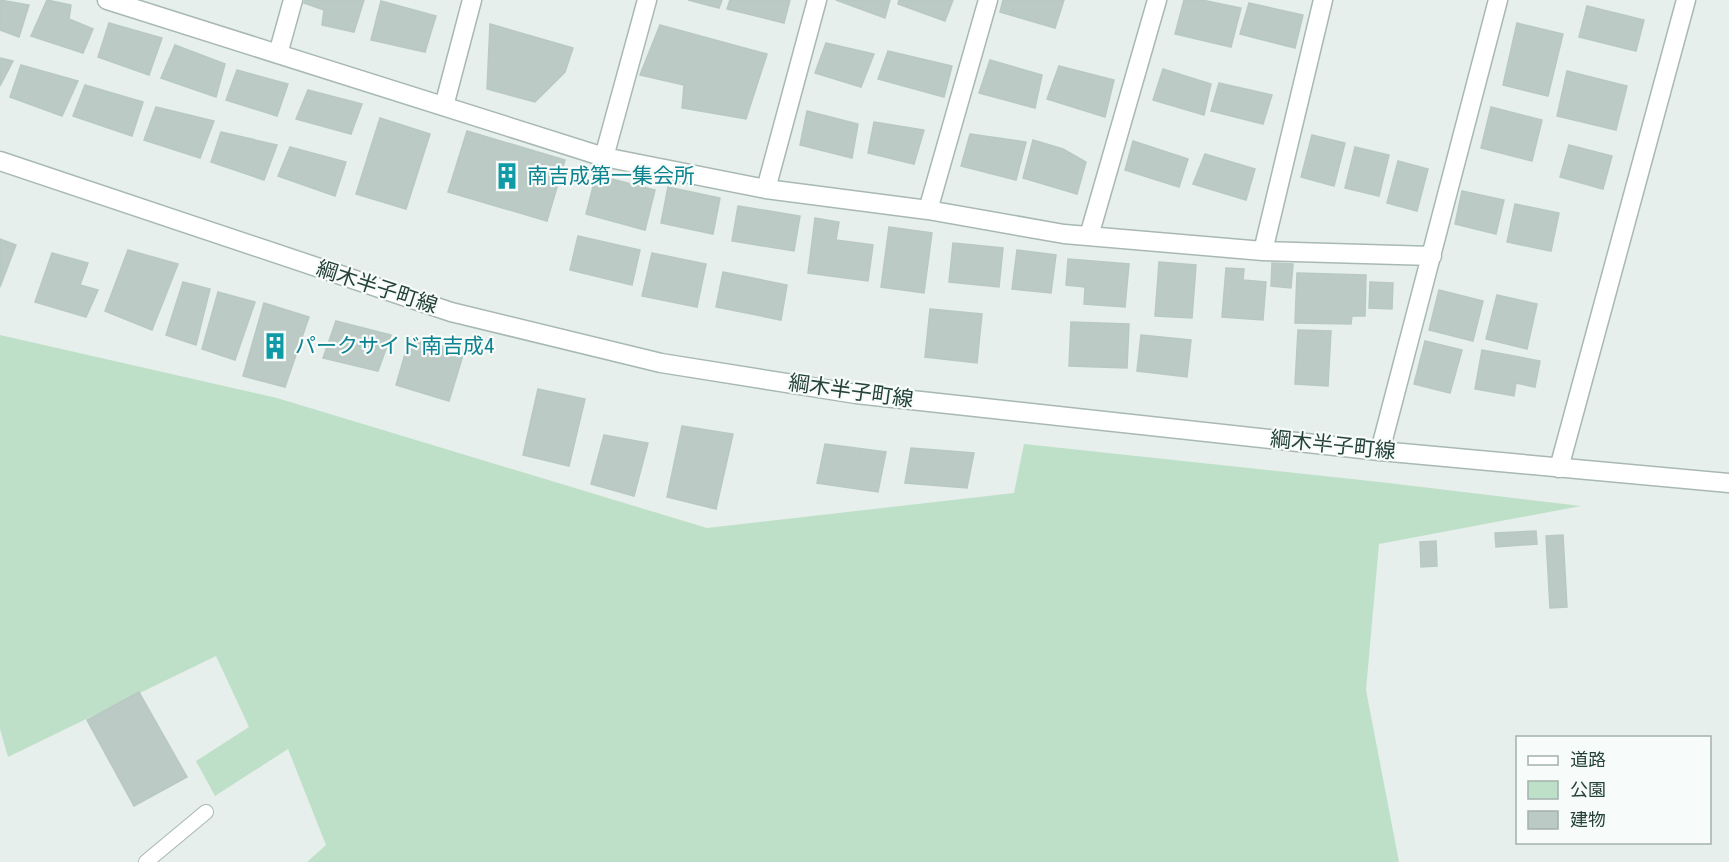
<svg xmlns="http://www.w3.org/2000/svg" width="1729" height="862" viewBox="0 0 1729 862" font-family="'Roboto Condensed','Noto Sans JP',sans-serif">
<style>
.green{fill:#bfe0c8}
.building{fill:#bbcac4;stroke:#b8c9c2;stroke-width:1.5}
.lines{fill:none;stroke-linecap:round;stroke-linejoin:round}
.service-casing{stroke:#a8b8b2;stroke-width:16}
.minor-casing{stroke:#a8b8b2;stroke-width:21}
.tertiary-casing{stroke:#a8b8b2;stroke-width:21}
.service{stroke:#fff;stroke-width:14}
.minor{stroke:#fff;stroke-width:18}
.tertiary{stroke:#fff;stroke-width:18}
.labels{text-anchor:middle;stroke-width:4.5;stroke-linejoin:round;paint-order:stroke}
.culture-label{font-size:21px;fill:#0d838f;stroke:#f7fbf9;text-anchor:start}
.street-label{font-size:21px;fill:#24423a;stroke:#f7fbf9}
</style>
<rect width="100%" height="100%" fill="#e6efeb"/>
<path class="green" d="M 0,335 L 277,398 L 707,528 L 1014,493 L 1024,444 L 1380,482 L 1581,506 L 1379,544 L 1366,690 L 1399,862 L 307,862 L 326,845 L 288,749 L 215,796 L 196,761 L 249,727 L 216,656 L 8,757 L 0,729 Z"/>
<path class="building" d="M 0,0 L 29,5 L 19,37 L 0,30 Z
M 47,0 L 71,5 L 69,19 L 93,29 L 83,53 L 31,36 Z
M 305,0 L 364,0 L 354,32 L 322,25 L 324,10 L 304,3 Z
M 688,0 L 722,0 L 719,8 Z
M 730,0 L 790,0 L 784,23 L 727,9 Z
M 836,0 L 890,0 L 885,18 Z
M 899,0 L 953,0 L 945,21 L 898,4 Z
M 1003,0 L 1064,0 L 1055,28 L 1000,12 Z
M 1184,0 L 1202,0 L 1241,8 L 1231,47 L 1175,34 Z
M 381,1 L 436,16 L 425,52 L 371,40 Z
M 1249,3 L 1303,15 L 1295,48 L 1240,34 Z
M 1587,6 L 1644,20 L 1636,51 L 1579,37 Z
M 109,23 L 162,38 L 149,75 L 98,57 Z
M 1517,23 L 1563,34 L 1548,96 L 1503,85 Z
M 490,24 L 573,48 L 565,72 L 535,102 L 487,89 Z
M 660,25 L 767,54 L 746,119 L 682,108 L 684,85 L 640,75 Z
M 826,43 L 874,54 L 861,87 L 815,73 Z
M 175,45 L 225,64 L 216,97 L 161,78 Z
M 888,51 L 952,66 L 944,97 L 878,79 Z
M 0,58 L 13,61 L 0,86 Z
M 990,60 L 1042,75 L 1035,108 L 979,93 Z
M 21,65 L 78,81 L 62,116 L 10,97 Z
M 1059,66 L 1114,80 L 1105,117 L 1047,99 Z
M 1163,69 L 1211,84 L 1204,115 L 1153,100 Z
M 237,70 L 288,84 L 277,116 L 226,100 Z
M 1567,71 L 1627,86 L 1616,130 L 1557,116 Z
M 1219,83 L 1272,95 L 1263,124 L 1211,111 Z
M 85,85 L 143,102 L 132,136 L 73,116 Z
M 308,90 L 362,104 L 351,134 L 296,119 Z
M 156,107 L 214,121 L 200,158 L 144,140 Z
M 1491,107 L 1542,120 L 1532,161 L 1481,148 Z
M 807,111 L 858,124 L 852,158 L 800,145 Z
M 380,118 L 430,134 L 406,209 L 356,194 Z
M 874,122 L 924,130 L 914,164 L 868,153 Z
M 467,131 L 565,160 L 547,221 L 448,192 Z
M 221,132 L 277,145 L 264,180 L 211,162 Z
M 970,134 L 1026,142 L 1016,180 L 961,166 Z
M 1312,135 L 1345,143 L 1334,186 L 1301,177 Z
M 1033,140 L 1063,149 L 1086,162 L 1077,194 L 1023,178 Z
M 1133,141 L 1188,159 L 1179,187 L 1125,170 Z
M 1569,145 L 1612,156 L 1603,189 L 1560,177 Z
M 290,147 L 346,162 L 335,196 L 278,176 Z
M 1355,147 L 1389,155 L 1379,196 L 1345,188 Z
M 1205,154 L 1255,169 L 1246,200 L 1193,184 Z
M 1398,161 L 1428,169 L 1417,211 L 1387,203 Z
M 596,175 L 655,190 L 645,230 L 586,214 Z
M 668,187 L 720,198 L 713,234 L 661,223 Z
M 1462,191 L 1504,200 L 1496,234 L 1455,224 Z
M 1515,204 L 1559,213 L 1551,251 L 1507,242 Z
M 738,206 L 800,216 L 794,251 L 732,241 Z
M 815,218 L 839,222 L 836,240 L 873,245 L 868,281 L 808,273 Z
M 889,227 L 932,233 L 924,293 L 881,287 Z
M 578,236 L 640,250 L 632,285 L 570,270 Z
M 0,239 L 16,245 L 0,287 Z
M 953,243 L 1003,248 L 999,287 L 949,282 Z
M 128,250 L 178,264 L 152,330 L 105,311 Z
M 1017,250 L 1056,255 L 1051,293 L 1012,289 Z
M 52,253 L 88,263 L 80,285 L 98,290 L 86,317 L 35,302 Z
M 652,253 L 706,264 L 697,307 L 642,296 Z
M 1068,259 L 1129,264 L 1125,307 L 1084,304 L 1085,287 L 1066,285 Z
M 1159,262 L 1196,265 L 1192,318 L 1155,316 Z
M 1272,263 L 1293,264 L 1291,288 L 1271,286 Z
M 1226,268 L 1244,269 L 1243,280 L 1266,282 L 1263,320 L 1222,317 Z
M 723,272 L 787,285 L 781,320 L 716,307 Z
M 1297,273 L 1366,275 L 1365,316 L 1352,316 L 1351,324 L 1295,323 Z
M 183,282 L 210,289 L 196,345 L 166,335 Z
M 1370,282 L 1393,283 L 1392,309 L 1369,308 Z
M 1439,290 L 1483,301 L 1473,341 L 1429,330 Z
M 218,292 L 255,302 L 235,360 L 202,349 Z
M 1497,295 L 1537,304 L 1527,349 L 1486,339 Z
M 264,303 L 309,317 L 285,387 L 243,376 Z
M 930,309 L 982,314 L 977,363 L 925,357 Z
M 336,321 L 391,335 L 378,371 L 323,358 Z
M 1071,322 L 1129,324 L 1127,368 L 1069,366 Z
M 1298,330 L 1331,331 L 1328,386 L 1295,384 Z
M 1141,335 L 1191,340 L 1187,377 L 1137,371 Z
M 410,337 L 464,352 L 449,401 L 396,385 Z
M 1425,341 L 1462,350 L 1450,393 L 1414,384 Z
M 1482,350 L 1540,361 L 1535,387 L 1516,383 L 1514,396 L 1475,389 Z
M 538,389 L 585,399 L 569,466 L 523,455 Z
M 682,426 L 733,434 L 716,509 L 667,497 Z
M 604,435 L 648,443 L 634,496 L 591,484 Z
M 825,444 L 886,452 L 878,492 L 817,483 Z
M 911,448 L 974,453 L 967,488 L 905,483 Z
M 1536,531 L 1537,544 L 1496,547 L 1495,533 Z
M 1563,535 L 1567,607 L 1550,608 L 1546,536 Z
M 1436,541 L 1437,566 L 1421,567 L 1420,542 Z
M 139,692 L 187,777 L 134,806 L 87,720 Z"/>
<g class="lines">
<defs>
<path id="service" d="M 146,862 L 206,812"/>
<path id="minor" d="M 107,0 L 604,157 L 766,189 L 928,210 L 1064,234 L 1263,251 L 1432,256
M 278,54 L 293,0
M 444,106 L 472,0
M 604,157 L 647,0
M 766,189 L 817,0
M 928,210 L 988,0
M 1089,236 L 1157,0
M 1263,251 L 1323,0
M 1380,451 L 1498,0
M 1559,468 L 1686,0"/>
<path id="tertiary" d="M 0,161 L 451,312 L 661,363 L 856,394 L 1380,451 L 1729,483"/>
</defs>
<use href="#service" class="service-casing"/>
<use href="#minor" class="minor-casing"/>
<use href="#tertiary" class="tertiary-casing"/>
<use href="#service" class="service"/>
<use href="#minor" class="minor"/>
<use href="#tertiary" class="tertiary"/>
</g>
<defs>
<symbol id="building-bare" viewBox="-9 -9 18 18"><path d="M-4-6H4V6H1V3H-1V6H-4ZM-2.5-4.3h1.7v1.8h-1.7ZM.8-4.3h1.7v1.8H.8ZM-2.5-1h1.7V.8h-1.7ZM.8-1h1.7V.8H.8Z" fill="#0f9aa8" stroke="#f7fbf9" stroke-width="2.5" paint-order="stroke"/></symbol>
</defs>
<g fill-rule="evenodd">
<use href="#building-bare" x="488" y="157" width="38" height="38"/>
<use href="#building-bare" x="256" y="327" width="38" height="38"/>
</g>
<g class="labels">
<g class="culture-label">
<text x="527" y="183">南吉成第一集会所</text>
<text x="295" y="353">パークサイド南吉成4</text>
</g>
<g class="street-label">
<text transform="translate(377 287) rotate(18)" y="7">綱木半子町線</text>
<text transform="translate(851 391) rotate(8)" y="7">綱木半子町線</text>
<text transform="translate(1333 445) rotate(6)" y="7">綱木半子町線</text>
</g>
</g>
<rect x="1516" y="736" width="195" height="108" fill="#f7fbf9" stroke="#a3b1ad" stroke-width="1.5"/>
<rect x="1528" y="756" width="30" height="9" fill="#ffffff" stroke="#a3b1ad" stroke-width="1.5"/>
<text x="1570" y="766" font-size="18" fill="#24423a">道路</text>
<rect x="1528" y="781" width="30" height="18" fill="#bfe0c8" stroke="#a3b1ad" stroke-width="1.5"/>
<text x="1570" y="796" font-size="18" fill="#24423a">公園</text>
<rect x="1528" y="811" width="30" height="18" fill="#bbcac4" stroke="#a3b1ad" stroke-width="1.5"/>
<text x="1570" y="826" font-size="18" fill="#24423a">建物</text>
</svg>
